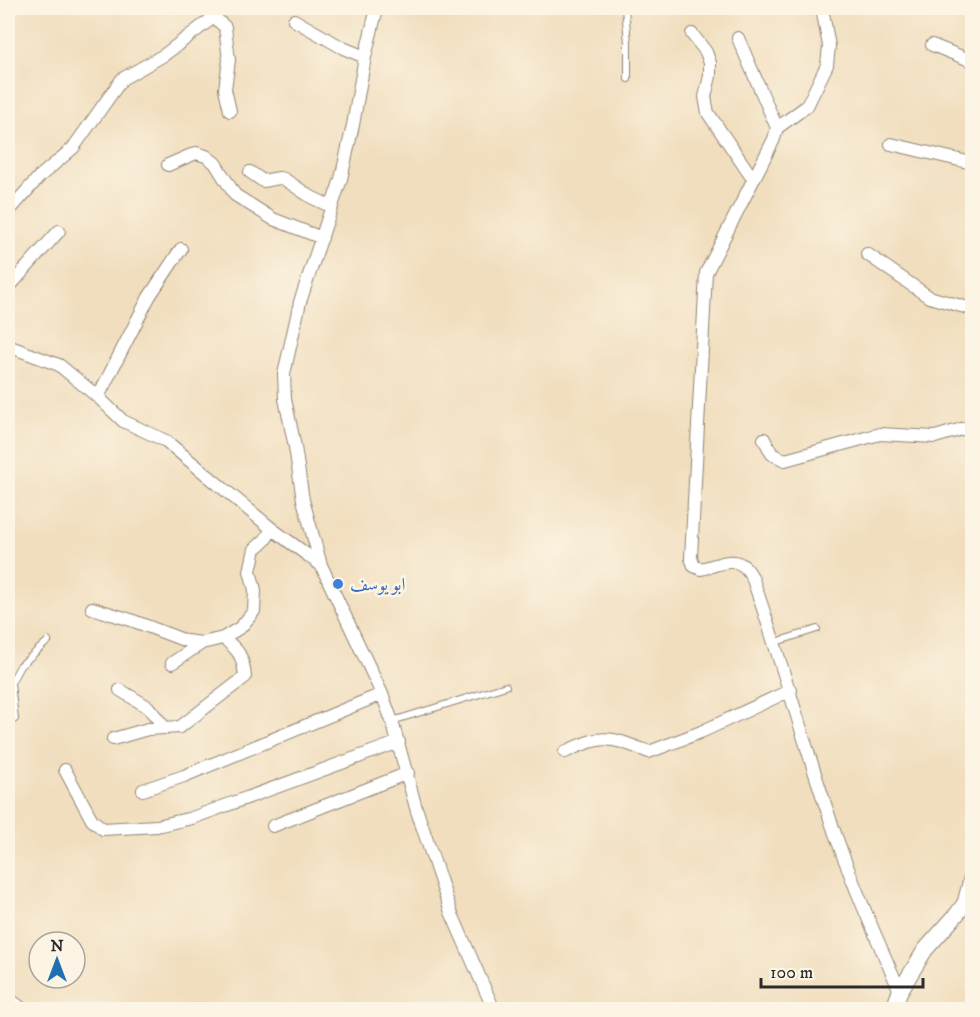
<svg xmlns="http://www.w3.org/2000/svg" width="980" height="1017" viewBox="0 0 980 1017" font-family="'IM FELL DW Pica',Amiri,serif">
<style>
.lines{fill:none;stroke-linecap:round;stroke-linejoin:round}
.service-casing{stroke:#8e8474;stroke-width:8}
.minor-casing{stroke:#8e8474;stroke-width:14}
.tertiary-casing{stroke:#8e8474;stroke-width:17}
.service{stroke:#fff;stroke-width:6}
.minor{stroke:#fff;stroke-width:12}
.tertiary{stroke:#fff;stroke-width:15}
.shop-dot{fill:#3f7fe0;stroke:#fcf5e5;stroke-width:2}
.labels{text-anchor:middle;stroke-width:5;stroke-linejoin:round;paint-order:stroke}
.shop-label{font-size:18px;fill:#366cbe;stroke:#fcf5e5;text-anchor:start}
</style>
<rect width="100%" height="100%" fill="#fcf5e5"/>
<filter id="ink" filterUnits="userSpaceOnUse"><feTurbulence type="fractalNoise" baseFrequency=".0167" numOctaves="2"/><feDisplacementMap in="SourceGraphic" scale="12" xChannelSelector="R" yChannelSelector="G"/><feConvolveMatrix kernelMatrix="1 2 1 2 8 2 1 2 1" color-interpolation-filters="sRGB"/></filter>
<filter id="wash" filterUnits="userSpaceOnUse"><feTurbulence type="fractalNoise" baseFrequency=".008" numOctaves="4" result="noise"/><feDisplacementMap in="SourceGraphic" scale="24" xChannelSelector="R" yChannelSelector="G"/><feGaussianBlur stdDeviation="1.35" result="paint"/><feColorMatrix in="noise" values="0 0 0 0 0 0 0 0 0 0 0 0 0 0 0 0 0 1.4 0 .05"/><feComposite in="paint" operator="in"/></filter>
<g filter="url(#wash)">
<rect width="100%" height="100%" fill="#f1debe"/>
</g>
<g filter="url(#ink)">
<g class="lines">
<defs>
<path id="service" d="M 625,8 L 628,43 L 628,79
M 776,642 L 817,629
M 392,721 L 506,686
M 8,722 L 15,719 L 11,683 L 20,666 L 48,641"/>
<path id="minor" d="M 218,8 L 214,17 L 225,27 L 229,60 L 225,89 L 230,111
M 294,20 L 343,48 L 365,57
M 692,34 L 706,52 L 710,63 L 710,76 L 705,97 L 708,113 L 753,179
M 738,38 L 777,128 L 774,139 L 706,273 L 691,558 L 694,566 L 701,569 C 722,564 739,552 752,577 C 780,655 801,734 828,813 C 848,874 874,933 900,991
M 932,45 L 972,61
M 777,128 L 807,106 L 827,65 L 829,46 L 822,8
M 891,144 L 972,163
M 168,165 L 196,153 L 206,156 L 215,163 L 235,195 L 273,219 L 322,238
M 250,172 L 263,181 L 279,178 L 284,179 L 311,197 L 332,207
M 8,212 L 39,177 L 73,148 L 122,79 L 164,55 L 214,17
M 867,254 L 929,297 L 972,309
M 8,288 L 59,231
M 8,346 L 59,365 L 98,397 L 123,421 L 166,441 L 272,529 L 321,565 L 382,694 L 392,721 L 416,808 L 451,912 L 494,1010
M 98,397 L 149,297 L 181,249
M 764,439 L 772,454 L 785,460 L 880,434 L 935,437 L 972,426
M 321,565 L 303,500 L 295,447 L 285,399 L 284,374 L 300,302 L 341,179 L 353,125 L 365,57 L 377,8
M 92,608 L 131,620 L 186,641 L 202,643 L 223,638 L 241,627 L 254,611 L 255,590 L 250,571 L 255,549 L 265,540 L 272,529
M 172,663 L 202,643
M 120,690 L 148,707 L 165,728
M 113,739 L 148,729 L 180,727 L 245,677 C 243,657 240,651 223,638
M 565,752 C 604,733 610,737 649,752 L 701,732 L 791,690
M 65,770 L 92,820 L 103,829 L 157,826 L 192,818 L 399,742
M 143,790 L 184,776 L 382,694
M 273,826 L 408,773
M 8,998 L 24,1010"/>
<path id="tertiary" d="M 893,1010 L 900,991 L 925,950 L 957,914 L 965,903 L 972,876"/>
</defs>
<use href="#service" class="service-casing"/>
<use href="#minor" class="minor-casing"/>
<use href="#tertiary" class="tertiary-casing"/>
<use href="#service" class="service"/>
<use href="#minor" class="minor"/>
<use href="#tertiary" class="tertiary"/>
</g>
</g>
<circle class="shop-dot" cx="338" cy="584" r="6"/>
<g class="labels">
<g class="shop-label">
<text x="350" y="590">ابو يوسف</text>
</g>
</g>
<rect width="980" height="1017" fill="none" stroke="#fcf5e5" stroke-width="30"/>
<g transform="translate(57 960)"><circle r="28" fill="#fcf5e5" stroke="#a8a49b" stroke-width="1.5"/>
<path d="M0-4.5L10 22L0 15L-10 22Z" fill="#1f6fb2"/>
<text y="-9" font-size="16" font-weight="bold" text-anchor="middle" fill="#2b2b2b">N</text>
</g>
<path d="M761 978v9h162v-9" fill="none" stroke="#2b2b2b" stroke-width="3"/>
<text x="770" y="978" font-size="18" fill="#2b2b2b" stroke="#fcf5e5" stroke-width="4.5" paint-order="stroke">100 m</text>
</svg>
